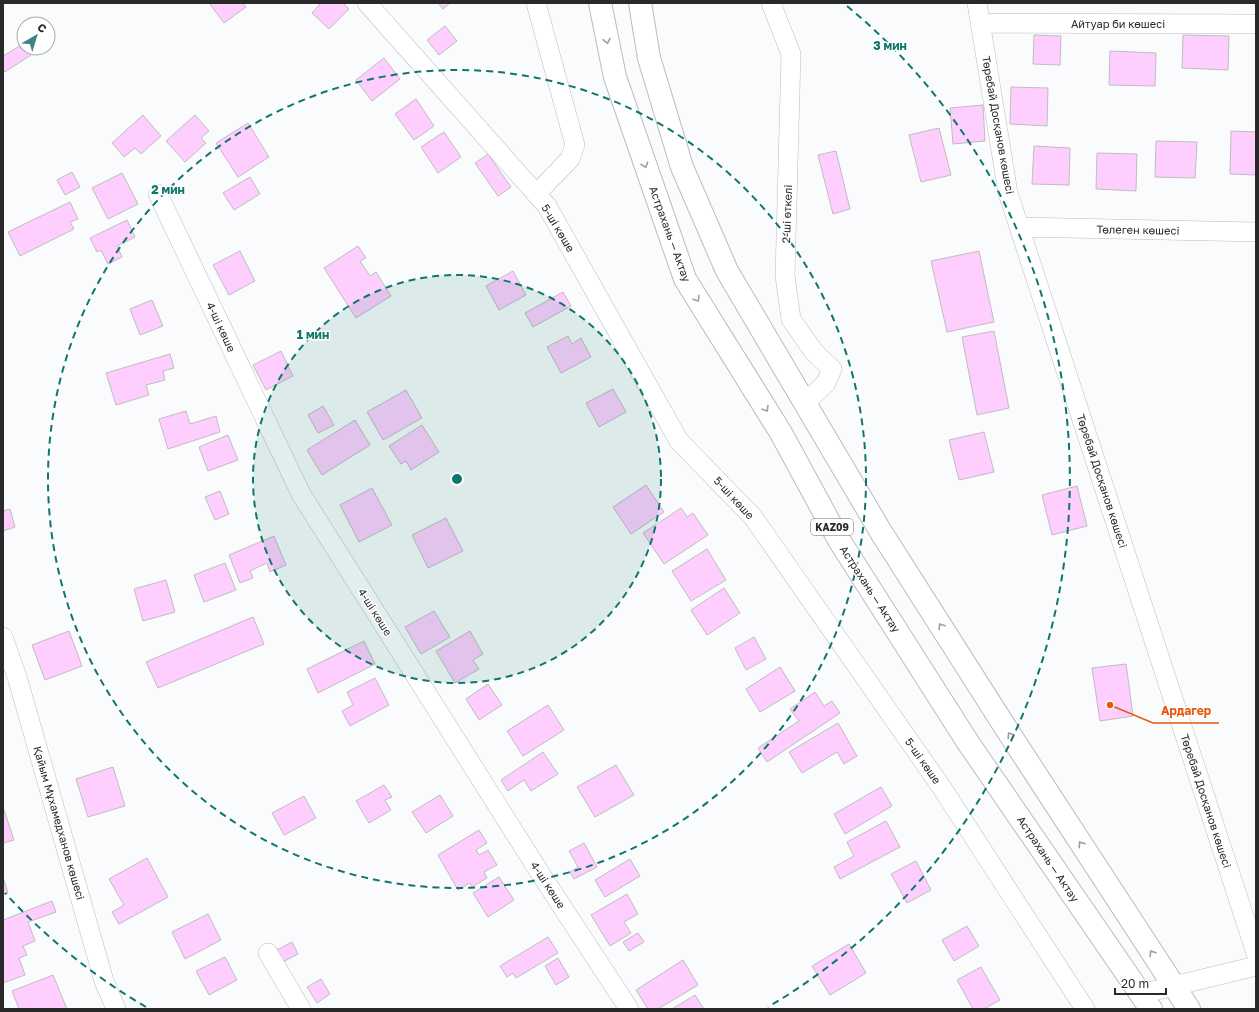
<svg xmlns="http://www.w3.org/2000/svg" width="1259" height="1012" viewBox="0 0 1259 1012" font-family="'Golos Text',sans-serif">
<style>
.building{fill:#fecefe;stroke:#bfbdbf}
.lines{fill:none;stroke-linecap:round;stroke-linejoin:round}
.minor-casing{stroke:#bcbcbd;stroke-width:20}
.highway-casing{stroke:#bcbcbd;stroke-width:24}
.minor{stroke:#fff;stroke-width:19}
.highway{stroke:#fff;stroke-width:22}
.oneway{stroke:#9f9f9f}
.ring{fill:none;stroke:#0f766e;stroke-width:2;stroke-dasharray:7 5}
.labels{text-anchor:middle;stroke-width:3;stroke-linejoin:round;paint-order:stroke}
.shield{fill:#fff;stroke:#69696a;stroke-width:1}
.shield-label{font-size:10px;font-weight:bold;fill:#29292a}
.street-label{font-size:11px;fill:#29292a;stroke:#fff}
.centre{fill:#0f766e;stroke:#fff;stroke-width:2}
.ring-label{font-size:12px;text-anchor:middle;font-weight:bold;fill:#0f766e;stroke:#fff;stroke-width:3;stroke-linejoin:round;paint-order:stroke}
.leader{fill:none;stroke:#e8590c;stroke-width:1.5}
.callout-dot{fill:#e8590c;stroke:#fff;stroke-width:1.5}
.callout-label{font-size:12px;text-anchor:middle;font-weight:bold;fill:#e8590c;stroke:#fff;stroke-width:3;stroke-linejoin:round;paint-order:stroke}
</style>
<rect width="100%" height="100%" fill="#fafbfc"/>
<path class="building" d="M 209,3 L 243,3 L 246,7 L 224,23 Z
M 321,3 L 343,3 L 349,9 L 329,29 L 312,13 Z
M 438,3 L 450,3 L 443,9 Z
M 445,26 L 457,41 L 439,55 L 427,40 Z
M 1034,35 L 1061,36 L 1060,65 L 1033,64 Z
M 1183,35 L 1229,36 L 1228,70 L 1182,68 Z
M 23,44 L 24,48 L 26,48 L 31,55 L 5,72 L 3,69 L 3,56 Z
M 1110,51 L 1156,53 L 1155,86 L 1109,85 Z
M 384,58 L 400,79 L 372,101 L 356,80 Z
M 1011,87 L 1048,88 L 1047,126 L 1010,124 Z
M 416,99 L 434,126 L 414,140 L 395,114 Z
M 983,105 L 985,141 L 953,144 L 950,108 Z
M 143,115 L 161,136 L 141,154 L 135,148 L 124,157 L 112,143 Z
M 195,115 L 209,131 L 201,138 L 206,143 L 185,162 L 166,141 Z
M 248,123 L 269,157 L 238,177 L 216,143 Z
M 939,128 L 951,175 L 921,182 L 909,135 Z
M 1231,131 L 1256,132 L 1256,175 L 1230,174 Z
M 444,132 L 461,157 L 438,173 L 421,147 Z
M 1156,141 L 1197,142 L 1195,178 L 1155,177 Z
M 1034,146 L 1070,148 L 1069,185 L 1032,184 Z
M 836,151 L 850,209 L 833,214 L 818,155 Z
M 1097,153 L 1137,154 L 1136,191 L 1096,189 Z
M 488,154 L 511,187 L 498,196 L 475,163 Z
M 72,172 L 80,187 L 65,195 L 57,180 Z
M 122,173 L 138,204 L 108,219 L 92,188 Z
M 250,177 L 260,194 L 234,210 L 223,193 Z
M 70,202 L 78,219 L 70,222 L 74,229 L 20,256 L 8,232 Z
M 127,220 L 135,237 L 117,246 L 122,257 L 108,264 L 101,250 L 97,252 L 90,238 Z
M 358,246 L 366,258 L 360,261 L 370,276 L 376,272 L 391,296 L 356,318 L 324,268 Z
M 240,251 L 255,281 L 229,295 L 213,265 Z
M 979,251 L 994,322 L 947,332 L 931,261 Z
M 513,271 L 526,295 L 499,310 L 486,286 Z
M 563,292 L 571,306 L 533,327 L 525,313 Z
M 152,300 L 163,326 L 140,335 L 130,309 Z
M 994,331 L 1009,408 L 977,415 L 962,337 Z
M 568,336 L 572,344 L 581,338 L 591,357 L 561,373 L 547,347 Z
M 281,351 L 293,376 L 266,390 L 253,365 Z
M 170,354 L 174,368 L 163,371 L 165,380 L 146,385 L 149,395 L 116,405 L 106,373 Z
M 613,389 L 626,412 L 599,427 L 586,403 Z
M 406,390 L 422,418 L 383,440 L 367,412 Z
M 323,406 L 334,425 L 318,433 L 308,415 Z
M 186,411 L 190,424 L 216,416 L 220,432 L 168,449 L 159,419 Z
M 355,420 L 370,445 L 322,475 L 307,450 Z
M 422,425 L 439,452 L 411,470 L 406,461 L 401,464 L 389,446 Z
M 984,432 L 994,472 L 959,480 L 949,440 Z
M 228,435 L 238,460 L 208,471 L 199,447 Z
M 646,485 L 664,512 L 631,534 L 613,507 Z
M 1077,486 L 1087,526 L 1052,535 L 1042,495 Z
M 372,488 L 392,525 L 359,542 L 340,505 Z
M 220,491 L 229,514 L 215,520 L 205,497 Z
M 681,508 L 687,517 L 693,513 L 708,535 L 664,564 L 643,533 Z
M 10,509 L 15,527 L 3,531 L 3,511 Z
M 446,518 L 463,551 L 428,568 L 412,535 Z
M 274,536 L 286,565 L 270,572 L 267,563 L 250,571 L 253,578 L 240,583 L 229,555 Z
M 707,549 L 726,580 L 691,601 L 672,571 Z
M 225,563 L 236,590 L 204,602 L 194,575 Z
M 166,580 L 175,612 L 143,621 L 134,589 Z
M 724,588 L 740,613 L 707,635 L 691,610 Z
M 434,611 L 450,637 L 421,654 L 405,627 Z
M 253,617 L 264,644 L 158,688 L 146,662 Z
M 69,631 L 82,666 L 45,680 L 32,645 Z
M 470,631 L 483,654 L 473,660 L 479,669 L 455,683 L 436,651 Z
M 754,637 L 766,659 L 746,670 L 735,648 Z
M 364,641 L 375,664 L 318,693 L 307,669 Z
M 1126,664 L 1133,716 L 1100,721 L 1092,668 Z
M 780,667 L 795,691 L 760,712 L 746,689 Z
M 375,678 L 389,705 L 350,726 L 342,711 L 353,705 L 347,692 Z
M 488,684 L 502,705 L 479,720 L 466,699 Z
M 815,692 L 824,706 L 832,701 L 840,713 L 767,762 L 758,748 L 799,721 L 790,709 Z
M 548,705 L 564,730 L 523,756 L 507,731 Z
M 838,723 L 857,756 L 844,764 L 837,752 L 802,773 L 789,752 Z
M 543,752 L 558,774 L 531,791 L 524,780 L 508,791 L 501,780 Z
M 616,765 L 634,795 L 595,817 L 577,787 Z
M 113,767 L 125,806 L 88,817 L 76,779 Z
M 384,785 L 392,797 L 385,800 L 391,810 L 369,823 L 356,801 Z
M 881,787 L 892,806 L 845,834 L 834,814 Z
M 440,795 L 453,816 L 426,833 L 412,812 Z
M 304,796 L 316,818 L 284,835 L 272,813 Z
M 3,807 L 14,840 L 3,843 Z
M 886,821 L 900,847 L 840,879 L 834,867 L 854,856 L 847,842 Z
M 479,830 L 487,843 L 476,850 L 479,855 L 488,850 L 497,865 L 484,872 L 487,878 L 472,887 L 470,883 L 458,890 L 438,855 Z
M 584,843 L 597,867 L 574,879 L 570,872 L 578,867 L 569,851 Z
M 147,858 L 168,897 L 119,924 L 112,912 L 124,905 L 109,879 Z
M 630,859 L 640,876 L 605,897 L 595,880 Z
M 916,861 L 931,890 L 907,903 L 891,874 Z
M 3,877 L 8,893 L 3,894 Z
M 499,877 L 514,900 L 488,917 L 473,893 Z
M 627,894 L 638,914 L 624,922 L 631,933 L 610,946 L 591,915 Z
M 52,901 L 56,912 L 28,922 L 35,941 L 23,946 L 27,955 L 19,958 L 25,975 L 3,983 L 3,920 Z
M 208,914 L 221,940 L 185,959 L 172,932 Z
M 967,926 L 979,946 L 954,961 L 942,940 Z
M 638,933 L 644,942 L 629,951 L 623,942 Z
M 548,937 L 558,953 L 516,978 L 513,973 L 507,977 L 500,966 Z
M 292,942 L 298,954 L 279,964 L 273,952 Z
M 849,944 L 866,973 L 830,995 L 812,966 Z
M 225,957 L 237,980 L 209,995 L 196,971 Z
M 558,958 L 569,977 L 556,985 L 545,966 Z
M 683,960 L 698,985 L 658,1009 L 648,1009 L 636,990 Z
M 981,967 L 1000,1000 L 984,1009 L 973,1009 L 957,980 Z
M 53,975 L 67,1009 L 19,1009 L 12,991 Z
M 321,979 L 330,994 L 317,1003 L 307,987 Z
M 695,995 L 704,1009 L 672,1009 Z"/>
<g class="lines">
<defs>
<path id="minor" d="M 367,3 L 547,206 L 679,441 L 753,517 L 942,788 L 1085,1009
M 771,3 L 791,54 L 785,276 L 791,319 L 814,352 L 832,369 L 826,383 L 805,403
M 977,3 L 1008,193 L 1256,953
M 980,23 L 1256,24
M 158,194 L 301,494 L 540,873 L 629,1009
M 536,194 L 570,159 L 575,145 L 536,3
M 1019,227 L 1256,232
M 3,637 L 18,680 L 104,981 L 116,1009
M 268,953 L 301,1009
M 1141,994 L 1256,966"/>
<path id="highway" d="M 600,3 L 615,77 L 685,279 L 781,433 L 839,540 L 967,741 L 1151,1009
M 640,3 L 649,58 L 682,167 L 727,271 L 881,532 L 1009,733 L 1189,1009"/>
</defs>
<use href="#minor" class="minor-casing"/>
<use href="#highway" class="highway-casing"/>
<use href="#minor" class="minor"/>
<use href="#highway" class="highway"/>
</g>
<defs><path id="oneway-chevron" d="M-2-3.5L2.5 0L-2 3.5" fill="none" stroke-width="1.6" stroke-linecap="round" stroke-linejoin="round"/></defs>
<g class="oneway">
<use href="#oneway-chevron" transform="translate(607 41) rotate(79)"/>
<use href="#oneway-chevron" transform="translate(645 165) rotate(71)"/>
<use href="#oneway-chevron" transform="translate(697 299) rotate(58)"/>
<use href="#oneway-chevron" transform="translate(766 409) rotate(58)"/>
<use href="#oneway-chevron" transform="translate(941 626) rotate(-123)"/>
<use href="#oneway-chevron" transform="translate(1010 735) rotate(-123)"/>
<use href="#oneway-chevron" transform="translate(1081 844) rotate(-123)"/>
<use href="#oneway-chevron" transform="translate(1152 953) rotate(-123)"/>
</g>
<circle cx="457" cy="479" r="204" fill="#0f766e" fill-opacity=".12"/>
<g class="ring">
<circle cx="457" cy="479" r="204"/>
<circle cx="457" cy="479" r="409"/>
<path d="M146 1007A613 613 0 0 1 5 893M847 6A613 613 0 0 1 768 1007"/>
</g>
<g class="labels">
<rect class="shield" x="811" y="519" width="42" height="16" rx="3"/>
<g class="shield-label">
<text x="832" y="531">KAZ09</text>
</g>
<g class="street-label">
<text x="1118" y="28">Айтуар би көшесі</text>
<text transform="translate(998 125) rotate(80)" y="4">Төребай Досқанов көшесі</text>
<text transform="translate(787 214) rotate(-88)" y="4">2-ші өткелі</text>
<text transform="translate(558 228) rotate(59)" y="4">5-шi көше</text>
<text transform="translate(1138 230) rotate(1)" y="4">Төлеген көшесі</text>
<text transform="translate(670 234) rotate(70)" y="4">Астрахань — Актау</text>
<text transform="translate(221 327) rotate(65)" y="4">4-шi көше</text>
<text transform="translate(1102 481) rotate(72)" y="4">Төребай Досқанов көшесі</text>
<text transform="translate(734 498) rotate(47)" y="4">5-шi көше</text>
<text transform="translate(870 589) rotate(57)" y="4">Астрахань — Актау</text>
<text transform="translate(375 612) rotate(58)" y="4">4-шi көше</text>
<text transform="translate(923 761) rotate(55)" y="4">5-шi көше</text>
<text transform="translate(1206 801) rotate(72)" y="4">Төребай Досқанов көшесі</text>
<text transform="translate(59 823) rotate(74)" y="4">Қайым Мұхамедханов көшесi</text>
<text transform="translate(1048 859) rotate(56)" y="4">Астрахань — Актау</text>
<text transform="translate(548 885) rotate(57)" y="4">4-шi көше</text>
</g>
</g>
<circle cx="457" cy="479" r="6" class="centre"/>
<g class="ring-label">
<text x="890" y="50">3 мин</text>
<text x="168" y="194">2 мин</text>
<text x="313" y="339">1 мин</text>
</g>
<path class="leader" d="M1110 705L1153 723H1219"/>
<circle class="callout-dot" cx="1110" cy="705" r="4"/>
<g class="callout-label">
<text x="1186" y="715">Ардагер</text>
</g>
<rect width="1259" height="1012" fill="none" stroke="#29292a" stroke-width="8"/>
<g transform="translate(36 36) rotate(38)"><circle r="19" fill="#ffffff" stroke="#a9a9aa"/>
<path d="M0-3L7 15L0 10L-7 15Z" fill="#3b8388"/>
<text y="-6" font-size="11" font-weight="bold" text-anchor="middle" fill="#29292a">С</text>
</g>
<path d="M1115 988v6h51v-6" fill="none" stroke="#29292a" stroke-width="2"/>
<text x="1121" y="988" font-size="12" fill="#29292a" stroke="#ffffff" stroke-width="3" paint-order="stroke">20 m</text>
</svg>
